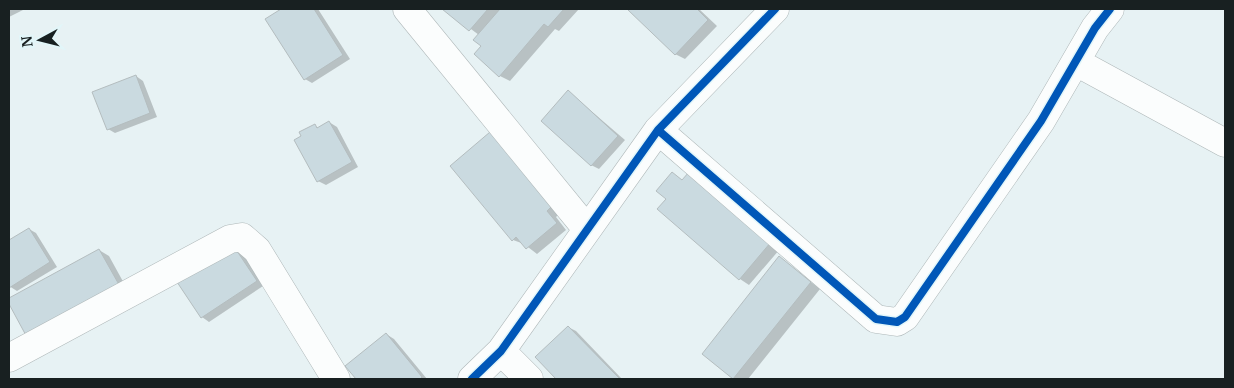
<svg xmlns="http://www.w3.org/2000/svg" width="1234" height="388" viewBox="0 0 1234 388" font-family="Merriweather,serif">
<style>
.shadow{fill:#0003}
.building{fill:#cadae0;stroke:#b4bdbf}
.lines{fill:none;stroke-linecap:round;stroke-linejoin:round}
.street-casing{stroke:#aeb7b8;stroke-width:29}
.street{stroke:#fbfdfd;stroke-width:28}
.cycleway-casing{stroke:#e2f6f9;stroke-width:11}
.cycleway{stroke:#0057b8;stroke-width:8}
</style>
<rect width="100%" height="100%" fill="#e7f2f4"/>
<path class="shadow" d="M 9,9 L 25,9 L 9,17 Z
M 283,9 L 318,9 L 350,59 L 312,83 L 305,79 L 267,19 Z
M 444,9 L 579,9 L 559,31 L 555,29 L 510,81 L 500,76 L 479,35 Z
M 629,9 L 699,9 L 717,26 L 685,59 L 675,54 Z
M 136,76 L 143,81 L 157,117 L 115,133 L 108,129 Z
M 569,92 L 625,140 L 599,169 L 591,165 Z
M 329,122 L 337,127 L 358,167 L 326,185 L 318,181 L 315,126 L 319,128 Z
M 491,134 L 561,212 L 556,217 L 566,230 L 537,254 L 524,244 L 513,240 Z
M 672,173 L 780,249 L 749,285 L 740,279 L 668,199 Z
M 29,229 L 36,233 L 57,267 L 17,291 L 9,286 L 9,241 Z
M 233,246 L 241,251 L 263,286 L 209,322 L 202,317 Z
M 99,250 L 109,256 L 131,296 L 30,340 L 9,300 Z
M 780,258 L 820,289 L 748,379 L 735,379 L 704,354 Z
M 568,327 L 576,331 L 622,379 L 558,379 L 537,358 Z
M 386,334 L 394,339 L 427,379 L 357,379 L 347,367 Z"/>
<path class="building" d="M 281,9 L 314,9 L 343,55 L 304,80 L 265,19 Z
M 442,9 L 488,9 L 469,31 Z
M 500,9 L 564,9 L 548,27 L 544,24 L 499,77 L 474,54 L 481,46 L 473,40 Z
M 627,9 L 697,9 L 708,20 L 675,55 Z
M 136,75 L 150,113 L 107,130 L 92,92 Z
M 568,90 L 618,136 L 591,166 L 541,121 Z
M 329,121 L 352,162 L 317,182 L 294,140 L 301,136 L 299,132 L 315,124 L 317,128 Z
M 490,132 L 552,206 L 547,211 L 557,223 L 526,249 L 516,237 L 512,241 L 450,166 Z
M 672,172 L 682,180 L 689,172 L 771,242 L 739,280 L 657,209 L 666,199 L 656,191 Z
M 29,228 L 50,262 L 9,288 L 9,240 Z
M 233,245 L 257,281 L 201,318 L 177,282 Z
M 99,249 L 122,290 L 29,341 L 9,304 L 9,298 Z
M 779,256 L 811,282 L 733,379 L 702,354 Z
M 568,326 L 619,378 L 618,379 L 556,379 L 535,357 Z
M 386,333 L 422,377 L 420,379 L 356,379 L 345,366 Z"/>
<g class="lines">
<defs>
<path id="street" d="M 407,9 L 586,228
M 1076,62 L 1225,143
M 658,130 L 876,319 L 897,322 L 905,317 L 1041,121 L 1095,28 L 1110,9
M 501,351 L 529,379
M 9,358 L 230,239 L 242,237 L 257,250 L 336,379
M 472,379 L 501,351 L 658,130 L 775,9"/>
</defs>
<use href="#street" class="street-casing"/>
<use href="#street" class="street"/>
<defs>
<path id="cycleway" d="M 658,130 L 876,319 L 897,322 L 905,317 L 1041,121 L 1095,28 L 1110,9
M 472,379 L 501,351 L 658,130 L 775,9"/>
</defs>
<use href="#cycleway" class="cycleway-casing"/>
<use href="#cycleway" class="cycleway"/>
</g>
<rect width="1234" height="388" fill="none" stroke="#182021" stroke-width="20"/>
<g transform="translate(40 40) rotate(263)" stroke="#e2f6f9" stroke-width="4" paint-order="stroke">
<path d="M0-4L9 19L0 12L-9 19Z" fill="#182021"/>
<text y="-8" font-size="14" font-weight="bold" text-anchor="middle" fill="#182021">N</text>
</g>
</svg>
